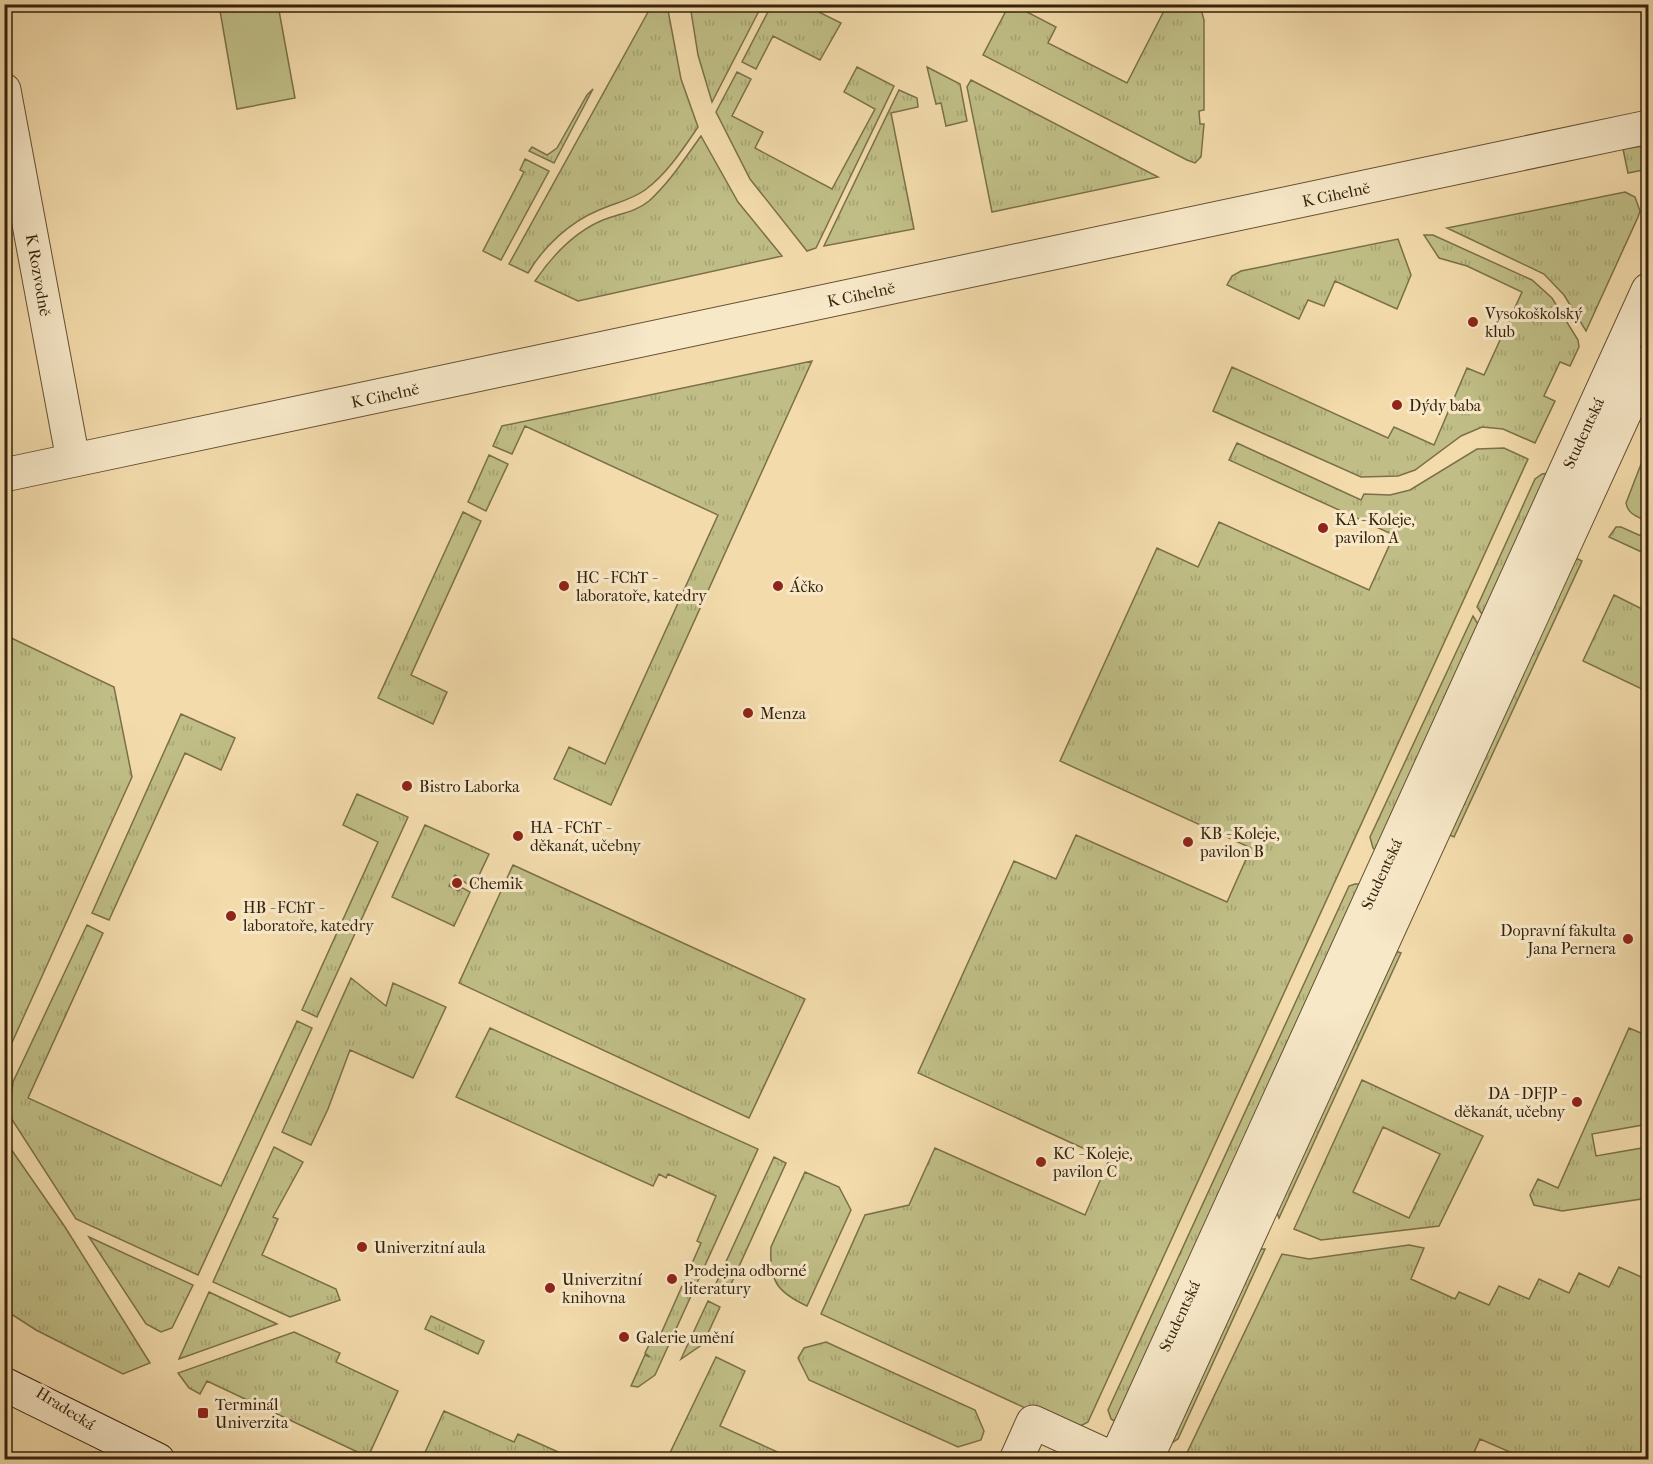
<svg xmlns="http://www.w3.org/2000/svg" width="1653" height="1464" viewBox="0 0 1653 1464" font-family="'IM FELL French Canon',serif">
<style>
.grass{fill:url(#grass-tufts);stroke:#7b7049;stroke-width:1.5;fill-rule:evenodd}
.pitch{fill:#c0be86;stroke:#7b7049;stroke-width:1.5}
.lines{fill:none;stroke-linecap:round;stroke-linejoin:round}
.minor-casing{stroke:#655034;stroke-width:35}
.secondary-casing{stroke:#36210c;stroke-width:35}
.minor{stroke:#f7e8c8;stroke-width:33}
.secondary{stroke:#f7e8c8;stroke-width:33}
.poi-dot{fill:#8f2418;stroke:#f7e8c8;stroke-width:2}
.labels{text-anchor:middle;stroke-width:6;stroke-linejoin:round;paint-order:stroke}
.street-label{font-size:16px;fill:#36210c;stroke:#f7e8c8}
.poi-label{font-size:16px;fill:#36210c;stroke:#f7e8c8;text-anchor:start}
</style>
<defs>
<pattern id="grass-tufts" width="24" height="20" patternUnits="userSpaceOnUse" patternTransform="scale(1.5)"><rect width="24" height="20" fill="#c0be86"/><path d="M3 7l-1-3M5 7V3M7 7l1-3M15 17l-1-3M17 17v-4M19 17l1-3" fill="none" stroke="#a6a372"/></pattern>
</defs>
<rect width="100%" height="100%" fill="#f3dbab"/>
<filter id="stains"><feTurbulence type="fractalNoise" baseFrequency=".00333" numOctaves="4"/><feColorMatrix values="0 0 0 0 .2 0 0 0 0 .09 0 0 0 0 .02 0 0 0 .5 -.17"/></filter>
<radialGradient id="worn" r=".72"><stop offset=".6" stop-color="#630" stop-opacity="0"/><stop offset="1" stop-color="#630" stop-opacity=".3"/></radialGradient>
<path class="grass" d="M 772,4 L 805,5 L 841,23 L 820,60 L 773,36 L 756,69 L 742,62 Z
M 652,5 L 667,5 L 681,79 L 698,127 C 683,149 667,174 645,190 C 631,200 615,203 599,210 C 570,222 544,246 528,273 L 509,264 Z
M 690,5 L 762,5 L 712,102 L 698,55 Z
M 1009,5 L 1028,5 L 1025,11 L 1056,27 L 1048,43 L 1127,83 L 1167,5 L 1200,5 L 1204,20 L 1204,110 L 1199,111 L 1200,124 L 1204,124 L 1201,157 L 1195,163 L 1187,160 L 983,55 Z
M 857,67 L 894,86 L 816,248 L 807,251 L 750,179 L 716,112 L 737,72 L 751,79 L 732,116 L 763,132 L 755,148 L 832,189 L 875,109 L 844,92 Z
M 927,67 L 960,84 L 967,121 L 946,126 L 941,103 L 936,104 Z
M 971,80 L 1158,177 L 992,212 L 967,87 Z
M 593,89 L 554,163 L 529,151 L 532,147 L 547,155 L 557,148 L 587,95 Z
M 899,90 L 917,98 L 918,107 L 891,113 L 914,229 L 824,246 Z
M 701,136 L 738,202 L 782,256 L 578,301 L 535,281 C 552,256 574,232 603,220 C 618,214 636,212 649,201 C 670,182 685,158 701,136 Z
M 1643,146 L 1648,147 L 1648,169 L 1628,173 L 1623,149 Z
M 525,159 L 549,171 L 501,260 L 483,251 L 524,172 L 520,170 Z
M 1625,192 L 1635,197 L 1640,211 L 1638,217 L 1586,331 L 1564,295 L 1544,274 L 1447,228 Z
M 1424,235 L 1433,235 L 1532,280 L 1552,298 L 1578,340 L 1579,347 L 1570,366 L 1560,362 L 1544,396 L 1555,401 L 1535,443 L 1503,429 L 1482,427 L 1461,436 L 1415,470 L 1398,476 L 1361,477 L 1213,411 L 1232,367 L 1388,438 L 1394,427 L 1434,445 L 1467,368 L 1484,375 L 1522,292 L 1467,266 L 1439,258 Z
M 1398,239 L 1411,275 L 1397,309 L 1335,281 L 1324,306 L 1308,300 L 1299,319 L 1227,285 L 1232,276 L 1241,271 Z
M 812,361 L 611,805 L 554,779 L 569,747 L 605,764 L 718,515 L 525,426 L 512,454 L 493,446 L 502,426 Z
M 1237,443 L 1361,500 L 1364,494 L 1390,495 L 1410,490 L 1477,449 L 1504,448 L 1528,459 L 1088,1422 L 1073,1430 L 821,1314 L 865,1215 L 909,1205 L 935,1148 L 1085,1215 L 1109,1160 L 918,1073 L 1014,861 L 1056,879 L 1076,835 L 1227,902 L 1251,848 L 1060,761 L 1157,548 L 1198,567 L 1219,522 L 1369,590 L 1394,535 L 1229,460 Z
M 1648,446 L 1648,522 C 1639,517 1628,515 1626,503 Z
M 489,455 L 508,464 L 486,511 L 468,502 Z
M 1550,473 L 1486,620 L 1477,607 L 1535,479 L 1542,474 Z
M 463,512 L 481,521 L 411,675 L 447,692 L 433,724 L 378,698 Z
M 1616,527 L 1621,527 L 1648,539 L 1648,555 L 1609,537 Z
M 1578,559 L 1582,561 L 1454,837 L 1443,832 L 1573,561 Z
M 1614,595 L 1648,612 L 1648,681 L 1644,690 L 1583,661 Z
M 1473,616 L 1481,629 L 1378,852 L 1373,848 L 1370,837 Z
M 5,635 L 114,687 L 132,777 L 5,1058 Z
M 181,714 L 235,738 L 221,770 L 185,753 L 109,920 L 92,913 Z
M 357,794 L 408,817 L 317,1017 L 302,1010 L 378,842 L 343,825 Z
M 425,825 L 489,854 L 473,888 L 455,875 L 449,886 L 459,891 L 461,887 L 470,892 L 454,926 L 392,897 Z
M 513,865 L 805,999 L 749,1118 L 459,983 Z
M 1355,884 L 1361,884 L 1118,1423 L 1111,1419 L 1108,1410 L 1349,886 Z
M 87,925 L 103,933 L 28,1098 L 221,1186 L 297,1021 L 312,1028 L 198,1275 L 76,1219 L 11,1118 L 10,1107 L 13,1082 Z
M 1390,949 L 1401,953 L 1279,1218 L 1276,1210 Z
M 351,978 L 386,1006 L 393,983 L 446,1007 L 413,1078 L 350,1050 L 328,1109 L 311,1145 L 282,1132 Z
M 490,1028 L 758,1149 L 655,1375 L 638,1387 L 631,1386 L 645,1355 L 650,1357 L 645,1353 L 650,1343 L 656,1345 L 701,1243 L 697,1241 L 716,1196 L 668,1174 L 666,1178 L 659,1174 L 653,1186 L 456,1097 Z
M 1629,1028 L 1648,1036 L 1648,1124 L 1592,1134 L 1596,1156 L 1648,1147 L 1648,1198 L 1562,1211 L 1534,1205 L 1530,1195 L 1538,1179 L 1558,1188 Z
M 1362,1080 L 1483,1136 L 1439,1226 L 1321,1240 L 1294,1229 ZM 1383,1127 L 1440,1154 L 1409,1218 L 1353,1192 Z
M 4,1139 L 65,1227 L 150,1363 L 123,1374 L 36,1330 L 5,1310 Z
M 274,1147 L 303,1162 L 273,1217 L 278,1219 L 262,1255 L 336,1289 L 340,1300 L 290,1317 L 213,1282 Z
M 774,1157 L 786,1163 L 726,1295 L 713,1290 Z
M 805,1172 L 839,1187 L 851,1210 L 807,1306 C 777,1292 769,1281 771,1247 Z
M 89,1237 L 193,1285 L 172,1328 L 161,1332 L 146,1324 Z
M 1409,1245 L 1424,1248 L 1411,1279 L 1455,1299 L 1459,1292 L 1489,1305 L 1499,1286 L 1529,1299 L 1539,1279 L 1569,1293 L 1579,1273 L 1609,1287 L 1619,1267 L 1648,1280 L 1648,1456 L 1639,1460 L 1526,1459 L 1480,1439 L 1471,1459 L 1460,1459 L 1450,1454 L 1447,1460 L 1184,1459 L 1282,1254 L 1309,1259 Z
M 1262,1249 L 1265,1249 L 1178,1439 L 1170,1444 L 1254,1252 Z
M 209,1292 L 277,1324 L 179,1359 Z
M 708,1301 L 720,1307 L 703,1344 L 681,1359 Z
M 431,1316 L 484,1341 L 478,1354 L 425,1329 Z
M 294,1332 L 340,1353 L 336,1362 L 398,1391 L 368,1457 L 207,1381 L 200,1394 L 189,1388 L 178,1373 Z
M 826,1342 L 975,1410 L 984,1431 L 981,1440 L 958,1447 L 809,1380 L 798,1358 L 804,1348 Z
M 716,1357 L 745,1371 L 720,1426 L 793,1459 L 667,1459 Z
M 444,1411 L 514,1442 L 518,1434 L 574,1459 L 422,1459 Z"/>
<path class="pitch" d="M 219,5 L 278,5 L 295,98 L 237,109 Z"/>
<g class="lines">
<defs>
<path id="minor" d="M 4,90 L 73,460
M 4,475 L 1648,127
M 1016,1460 L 1033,1422 L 1116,1460
M 1115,1460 L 1648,290
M 1146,1460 L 1648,362"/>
<path id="secondary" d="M 4,1384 L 158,1460"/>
</defs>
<use href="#minor" class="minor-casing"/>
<use href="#secondary" class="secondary-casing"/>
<use href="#minor" class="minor"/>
<use href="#secondary" class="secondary"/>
</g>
<g class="poi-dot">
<circle cx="1473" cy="322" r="6"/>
<circle cx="1397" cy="405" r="6"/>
<circle cx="1323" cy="528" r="6"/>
<circle cx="564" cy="586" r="6"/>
<circle cx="778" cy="586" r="6"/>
<circle cx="748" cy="713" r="6"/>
<circle cx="407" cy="786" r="6"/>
<circle cx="518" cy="836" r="6"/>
<circle cx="1188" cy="842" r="6"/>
<circle cx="457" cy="883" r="6"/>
<circle cx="231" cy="916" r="6"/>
<circle cx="1628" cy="939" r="6"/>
<circle cx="1577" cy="1102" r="6"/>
<circle cx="1041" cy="1162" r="6"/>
<circle cx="362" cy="1247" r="6"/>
<circle cx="672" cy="1279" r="6"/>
<circle cx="550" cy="1288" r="6"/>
<circle cx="624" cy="1337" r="6"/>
<rect x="197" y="1407" width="12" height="12" rx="3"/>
</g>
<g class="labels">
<g class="street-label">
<text transform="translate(1336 194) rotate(-12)" y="6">K Cihelně</text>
<text transform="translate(39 275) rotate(80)" y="6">K Rozvodně</text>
<text transform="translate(861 294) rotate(-12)" y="6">K Cihelně</text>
<text transform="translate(385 395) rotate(-12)" y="6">K Cihelně</text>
<text transform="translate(1583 433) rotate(-65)" y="6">Studentská</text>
<text transform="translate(1381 874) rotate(-65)" y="6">Studentská</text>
<text transform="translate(1179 1316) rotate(-65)" y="6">Studentská</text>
<text transform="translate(66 1408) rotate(32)" y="6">Hradecká</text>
</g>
<g class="poi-label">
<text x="1485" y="319">Vysokoškolský<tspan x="1485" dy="18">klub</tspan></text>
<text x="1409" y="411">Dýdy baba</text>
<text x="1335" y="525">KA - Koleje,<tspan x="1335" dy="18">pavilon A</tspan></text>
<text x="576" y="583">HC - FChT -<tspan x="576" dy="18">laboratoře, katedry</tspan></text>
<text x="790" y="592">Áčko</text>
<text x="760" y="719">Menza</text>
<text x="419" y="792">Bistro Laborka</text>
<text x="530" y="833">HA - FChT -<tspan x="530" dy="18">děkanát, učebny</tspan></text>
<text x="1200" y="839">KB - Koleje,<tspan x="1200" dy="18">pavilon B</tspan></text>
<text x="469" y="889">Chemik</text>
<text x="243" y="913">HB - FChT -<tspan x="243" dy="18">laboratoře, katedry</tspan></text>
<text x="1616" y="936" text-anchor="end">Dopravní fakulta<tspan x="1616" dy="18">Jana Pernera</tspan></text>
<text x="1565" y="1099" text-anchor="end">DA - DFJP -<tspan x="1565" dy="18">děkanát, učebny</tspan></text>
<text x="1053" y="1159">KC - Koleje,<tspan x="1053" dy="18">pavilon C</tspan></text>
<text x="374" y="1253">Univerzitní aula</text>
<text x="684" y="1276">Prodejna odborné<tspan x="684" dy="18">literatury</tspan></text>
<text x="562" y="1285">Univerzitní<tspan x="562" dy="18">knihovna</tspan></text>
<text x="636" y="1343">Galerie umění</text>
<text x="215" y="1410">Terminál<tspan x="215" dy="18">Univerzita</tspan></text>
</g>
</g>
<rect width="1653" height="1464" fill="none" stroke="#f3dbab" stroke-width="24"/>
<rect x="6" y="6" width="1641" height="1452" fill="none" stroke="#36210c" stroke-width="3"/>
<rect x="12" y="12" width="1629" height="1440" fill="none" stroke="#36210c" stroke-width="1.5"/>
<rect width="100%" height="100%" filter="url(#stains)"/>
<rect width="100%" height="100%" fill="url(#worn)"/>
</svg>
